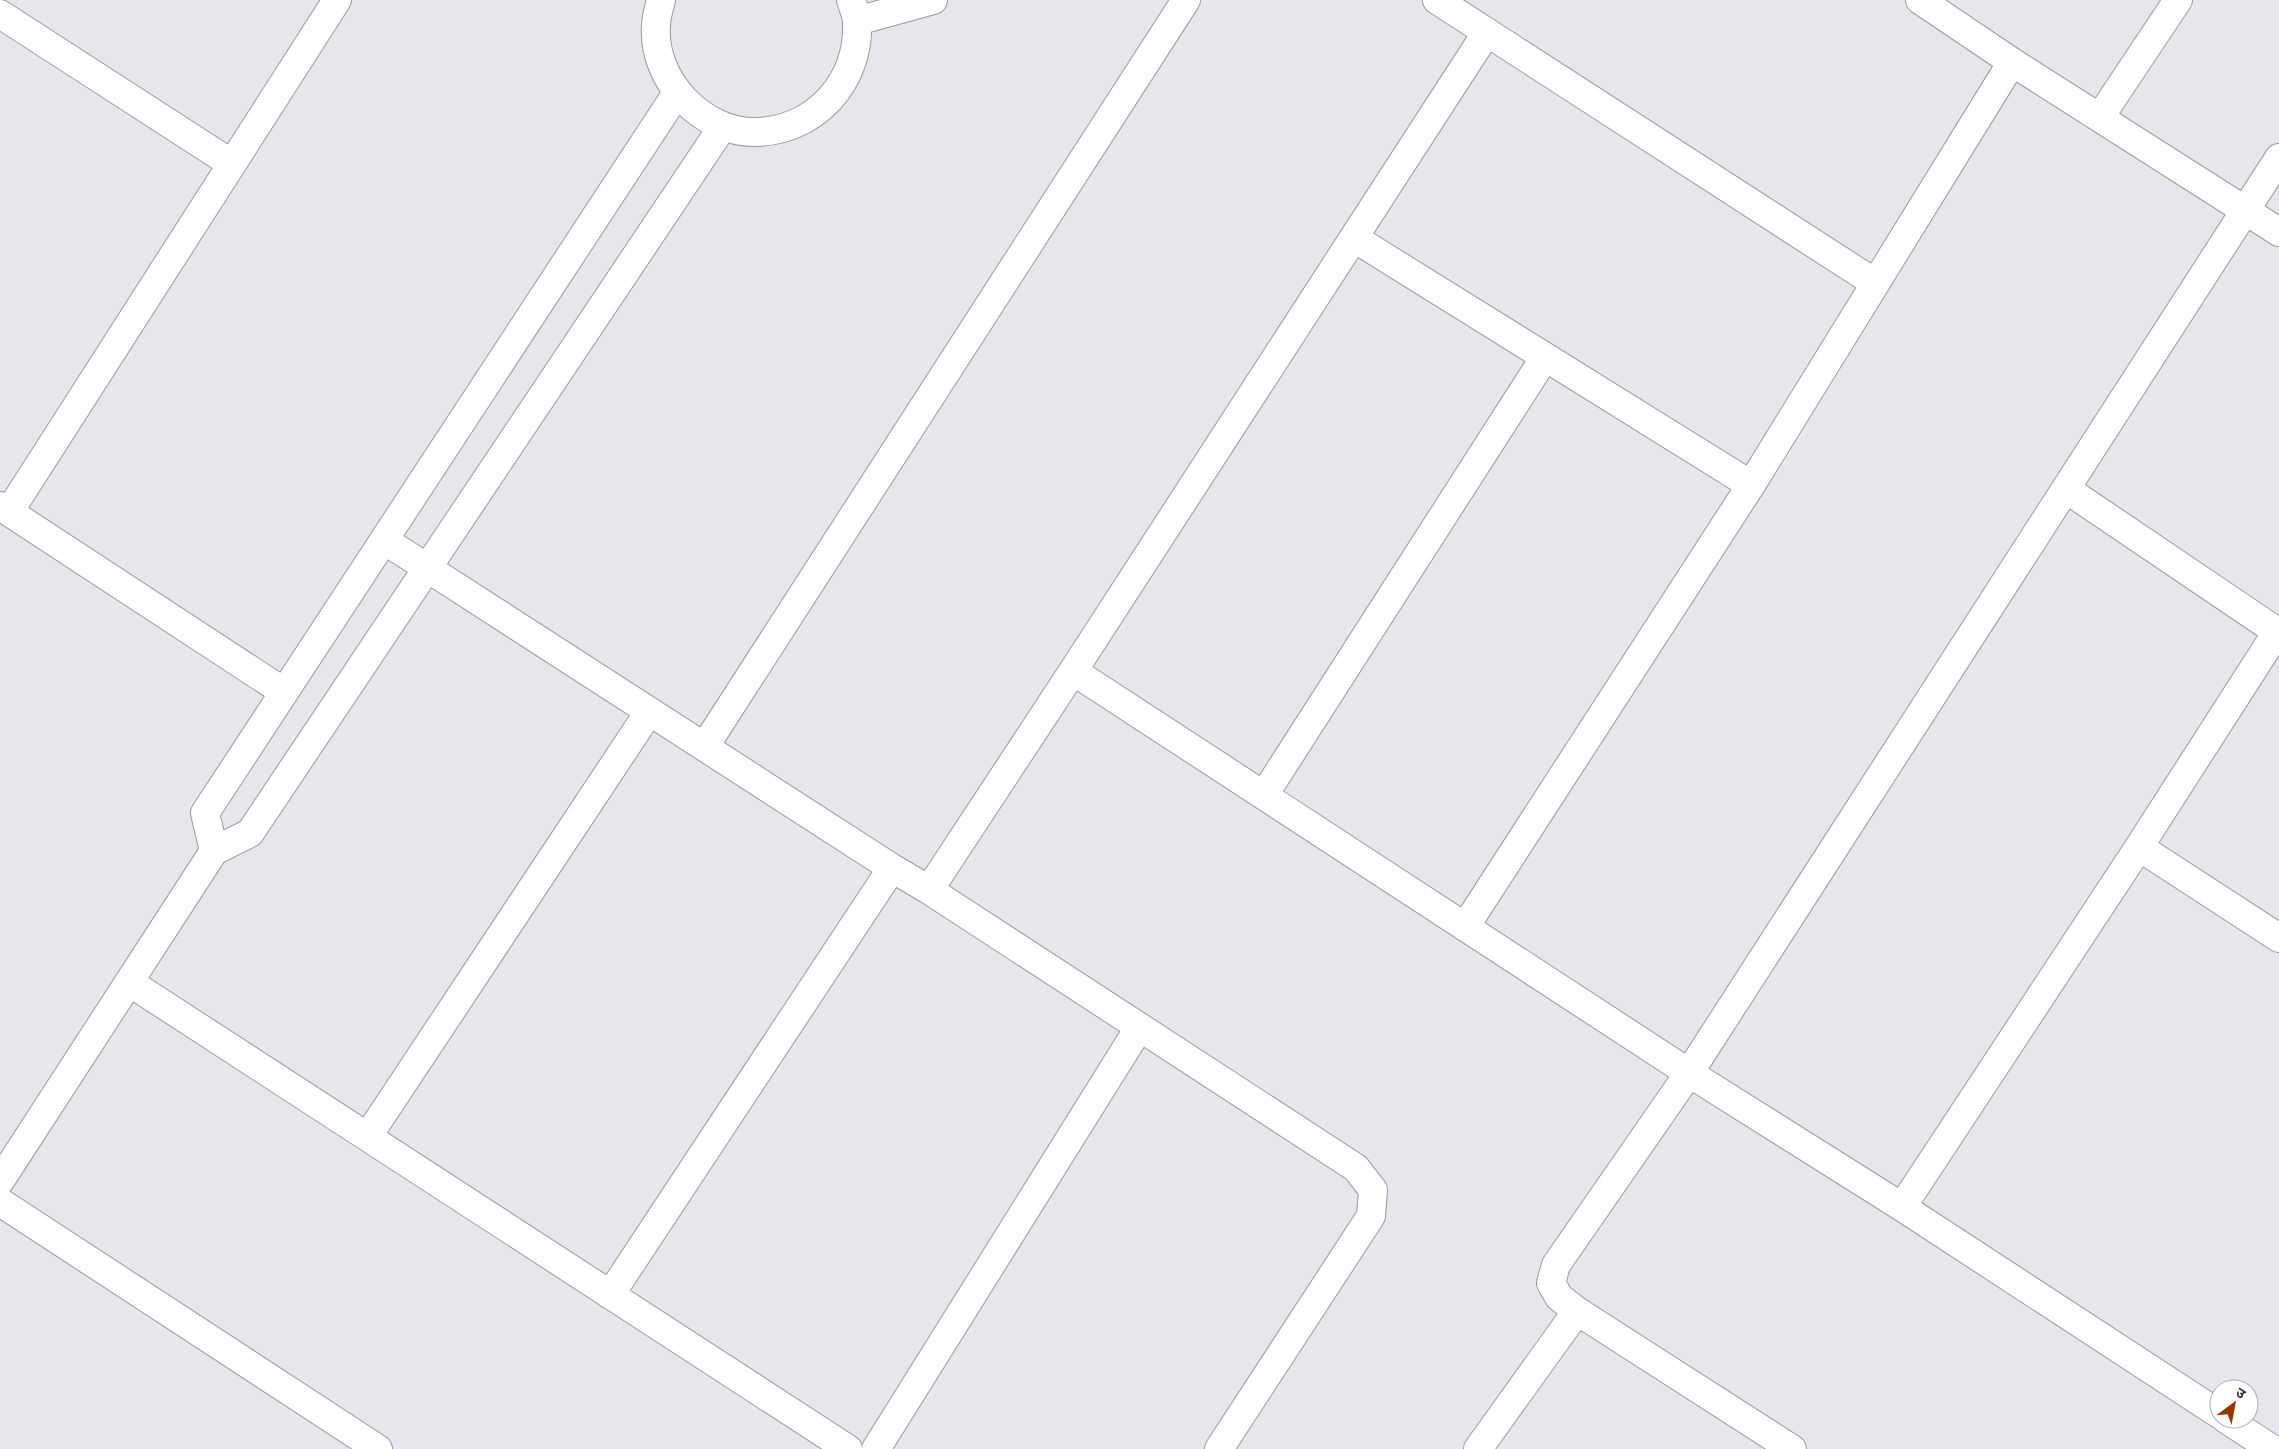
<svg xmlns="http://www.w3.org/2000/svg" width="2279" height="1449" viewBox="0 0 2279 1449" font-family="Bitter,'Noto Sans Devanagari',serif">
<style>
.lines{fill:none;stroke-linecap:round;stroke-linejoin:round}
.street-casing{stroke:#999a9f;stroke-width:30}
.street{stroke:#fff;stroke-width:28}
</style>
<rect width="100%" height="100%" fill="#e5e7ec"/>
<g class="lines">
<defs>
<path id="street" d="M 661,0 C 659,8 656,17 656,26 C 652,80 703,134 757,132 C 816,130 860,81 857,22 C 857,15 853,7 851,0
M 1437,0 L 1875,283
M 1920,0 L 2012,62 L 2279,232
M 0,14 L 232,164
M 857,21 L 933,0
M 2100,117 L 2178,0
M 1354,238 L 1751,485
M 2066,489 L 2279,633
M 0,506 L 284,692
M 9,512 L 337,0
M 384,540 L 892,868 L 929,890 L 1356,1168 L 1373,1190 L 1371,1216 L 1219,1449
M 1073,671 L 1689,1073 L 1902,1207 L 2219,1414
M 705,746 L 1186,0
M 1264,795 L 1545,357
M 2139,847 L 2279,938
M 214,851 L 205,813 L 677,93
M 929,890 L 1073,671 L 1487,32
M 1465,927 L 1751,485 L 2012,62
M 129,982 L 848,1449
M 368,1136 L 649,712
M 0,1181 L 214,851 L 250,833 L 723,126
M 0,1202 L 378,1449
M 1902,1207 L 2139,847 L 2277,632
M 610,1295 L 892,868
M 2226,1419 L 2272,1449
M 876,1449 L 1139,1028
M 1478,1449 L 1577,1311
M 1792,1449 L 1577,1311 L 1559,1297 L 1551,1283 L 1556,1265 L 1689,1073 L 2279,158"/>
</defs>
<use href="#street" class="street-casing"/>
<use href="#street" class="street"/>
</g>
<g transform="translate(2234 1404) rotate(32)"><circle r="24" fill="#ffffff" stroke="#aeaeaf"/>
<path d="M0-4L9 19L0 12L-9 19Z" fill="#993500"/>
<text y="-8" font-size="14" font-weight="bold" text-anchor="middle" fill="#343436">उ</text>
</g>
</svg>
